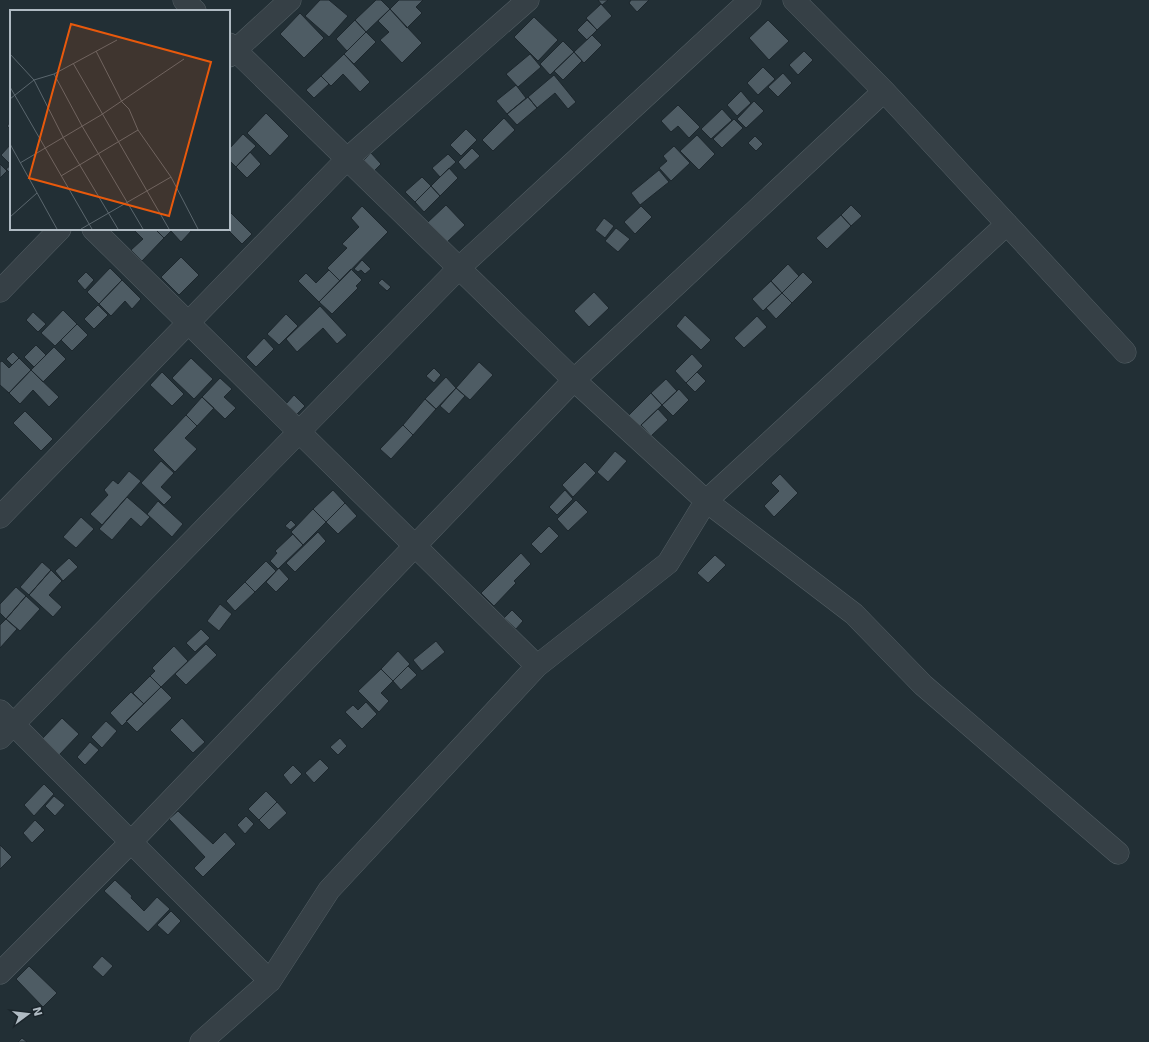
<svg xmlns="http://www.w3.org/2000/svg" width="1149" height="1042" viewBox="0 0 1149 1042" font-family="'DejaVu Sans',sans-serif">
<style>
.building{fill:#4e5c64;stroke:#1d272d}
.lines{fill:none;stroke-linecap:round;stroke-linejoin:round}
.street-casing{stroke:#535e64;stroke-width:23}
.street{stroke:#364046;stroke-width:22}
.inset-road{fill:none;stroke:#5b676e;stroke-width:1}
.view{fill:#e8590c;fill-opacity:0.15;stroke:#e8590c;stroke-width:2}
.inset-edge{fill:none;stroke:#b0bbc3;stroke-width:2}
</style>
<rect width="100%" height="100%" fill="#222f35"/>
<path class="building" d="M 320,0 L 329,0 L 348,16 L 329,37 L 305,16 Z
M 376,0 L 381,0 L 390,9 L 366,32 L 355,20 Z
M 399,0 L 423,0 L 416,7 L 422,13 L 407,28 L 390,9 Z
M 598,0 L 608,0 L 602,5 Z
M 631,0 L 649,0 L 637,12 L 629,3 Z
M 601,4 L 612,16 L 597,30 L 586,18 Z
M 390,9 L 422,43 L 402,63 L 380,40 L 389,32 L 378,21 Z
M 300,13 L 324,38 L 304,58 L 280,34 Z
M 534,17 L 558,40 L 538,61 L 514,37 Z
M 355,20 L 366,32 L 347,51 L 336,39 Z
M 587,20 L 597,30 L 587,40 L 577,30 Z
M 768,20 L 789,41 L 769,60 L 749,38 Z
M 366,32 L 376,42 L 354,64 L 344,54 Z
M 592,35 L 602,45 L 584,63 L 574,52 Z
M 563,41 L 574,52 L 550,75 L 540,64 Z
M 804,51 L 813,60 L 798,75 L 789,65 Z
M 574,52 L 582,61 L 563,80 L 554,71 Z
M 344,54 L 370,82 L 360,92 L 343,74 L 331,86 L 321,76 Z
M 530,54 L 541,67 L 518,87 L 506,74 Z
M 763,67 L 775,79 L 758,95 L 747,83 Z
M 783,73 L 792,83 L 778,97 L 768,87 Z
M 554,75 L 576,102 L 568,109 L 555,93 L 537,108 L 528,97 Z
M 321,76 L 329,84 L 314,98 L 306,90 Z
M 516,85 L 526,98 L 507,114 L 496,101 Z
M 741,91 L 751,103 L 737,116 L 727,105 Z
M 528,97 L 537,108 L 517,125 L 507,114 Z
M 754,101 L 764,111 L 746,128 L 737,119 Z
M 678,105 L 700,127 L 689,138 L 678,126 L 671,132 L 661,121 Z
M 722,109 L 732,120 L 711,139 L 701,129 Z
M 266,113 L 289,136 L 270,156 L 247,133 Z
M 504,118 L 515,130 L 493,151 L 482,140 Z
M 734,119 L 743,128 L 722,148 L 713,139 Z
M 11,121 L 11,130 L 7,126 Z
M 466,129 L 477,140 L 461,156 L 450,145 Z
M 243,134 L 256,146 L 236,167 L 229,160 L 229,149 Z
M 697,135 L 715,154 L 699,170 L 680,151 Z
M 755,136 L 763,144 L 756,151 L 748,143 Z
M 11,144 L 11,165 L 1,155 Z
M 674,146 L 690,163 L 671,181 L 659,168 L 667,161 L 663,156 Z
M 472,148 L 480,156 L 465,170 L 458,162 Z
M 250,152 L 261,164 L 247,178 L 236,167 Z
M 371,153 L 381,164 L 373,172 L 363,161 Z
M 448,154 L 456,162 L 440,177 L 432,168 Z
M 0,164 L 7,171 L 0,178 Z
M 11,165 L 11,174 L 6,169 Z
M 449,168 L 458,178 L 440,196 L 431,186 Z
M 659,170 L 669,182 L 640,205 L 631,193 Z
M 422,177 L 431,186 L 415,202 L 405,192 Z
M 431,186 L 440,196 L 424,212 L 415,202 Z
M 446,205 L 465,225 L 446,243 L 427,223 Z
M 851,205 L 862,216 L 851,226 L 841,215 Z
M 362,206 L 388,232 L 340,281 L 327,268 L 347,248 L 342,244 L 359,227 L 351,218 Z
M 641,206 L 652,217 L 635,234 L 624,222 Z
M 229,211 L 252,234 L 242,244 L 227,229 L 229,229 Z
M 841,215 L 851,226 L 827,249 L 816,238 Z
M 604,218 L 614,226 L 605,238 L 595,230 Z
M 616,228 L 630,239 L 618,252 L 605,241 Z
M 135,229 L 155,229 L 164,238 L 142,261 L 131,250 L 143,239 L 134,230 Z
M 155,229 L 173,229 L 164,238 Z
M 173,229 L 193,229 L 181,242 L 171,231 Z
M 181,257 L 199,275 L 179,295 L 161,277 Z
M 362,260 L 371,269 L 365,274 L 361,270 L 358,272 L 354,269 Z
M 788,264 L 799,276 L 782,293 L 771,281 Z
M 110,268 L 122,280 L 99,304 L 87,292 Z
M 351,269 L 362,280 L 356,286 L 358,288 L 332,314 L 319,302 Z
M 329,270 L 340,281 L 319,302 L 298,281 L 306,273 L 316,283 Z
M 86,272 L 94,280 L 85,290 L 77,281 Z
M 803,272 L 813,282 L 792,303 L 782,293 Z
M 382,279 L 391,287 L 387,291 L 378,283 Z
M 122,280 L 141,299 L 132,309 L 125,301 L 111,316 L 99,304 Z
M 771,281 L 782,293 L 763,311 L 752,299 Z
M 594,292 L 609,308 L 589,327 L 574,311 Z
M 782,293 L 792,303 L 776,319 L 766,308 Z
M 98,305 L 108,315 L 94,329 L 84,319 Z
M 320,306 L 347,335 L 337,344 L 323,328 L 297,352 L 286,339 Z
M 63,310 L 77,324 L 55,346 L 41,333 Z
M 33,312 L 46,324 L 38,332 L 26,320 Z
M 286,314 L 298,326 L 279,345 L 267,334 Z
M 685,315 L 711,340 L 701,350 L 676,326 Z
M 757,316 L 767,327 L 744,348 L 734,338 Z
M 77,324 L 88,335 L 72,351 L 61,340 Z
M 264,338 L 274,349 L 256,367 L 246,357 Z
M 36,345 L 46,355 L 34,367 L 24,357 Z
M 54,347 L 66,359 L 43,382 L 31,370 Z
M 13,352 L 19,358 L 12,365 L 6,359 Z
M 692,354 L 703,366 L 686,383 L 675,371 Z
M 19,358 L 31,370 L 9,393 L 0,385 L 0,362 L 2,361 L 9,368 Z
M 191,358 L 213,379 L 194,399 L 172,378 Z
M 479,362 L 493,375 L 470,400 L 456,388 Z
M 434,368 L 441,375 L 434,383 L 426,376 Z
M 31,370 L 59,397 L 49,407 L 33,390 L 20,404 L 9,393 Z
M 162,372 L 184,394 L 172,406 L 150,385 Z
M 697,372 L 706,381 L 695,392 L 686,383 Z
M 446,377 L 456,388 L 436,409 L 425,399 Z
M 220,378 L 232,389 L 224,397 L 236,408 L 225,419 L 202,397 Z
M 666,379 L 677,391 L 662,405 L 651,393 Z
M 456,388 L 465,396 L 449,414 L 440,406 Z
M 679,389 L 689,400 L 673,416 L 662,405 Z
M 651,393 L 662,405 L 639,427 L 628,416 Z
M 294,395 L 305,406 L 297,414 L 286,404 Z
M 202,397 L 214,408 L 197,426 L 186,415 Z
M 425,399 L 436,409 L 413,435 L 403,425 Z
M 658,409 L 668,420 L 651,436 L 641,425 Z
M 25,411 L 53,439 L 41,451 L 13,423 Z
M 186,415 L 197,426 L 185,438 L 197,449 L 175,472 L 153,450 Z
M 403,425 L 413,435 L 391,459 L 380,449 Z
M 615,451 L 627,461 L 608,482 L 597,472 Z
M 161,461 L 174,473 L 161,487 L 172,497 L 164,505 L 141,483 Z
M 585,462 L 596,473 L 573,497 L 562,485 Z
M 129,471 L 141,481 L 102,525 L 90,514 L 108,495 L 104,490 L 113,480 L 118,484 Z
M 780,474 L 798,493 L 774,517 L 764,506 L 779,491 L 771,483 Z
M 333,490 L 345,503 L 326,522 L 313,509 Z
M 565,490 L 573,499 L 557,515 L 549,507 Z
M 127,497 L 150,517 L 141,527 L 131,518 L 112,540 L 99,529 Z
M 576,500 L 588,512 L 568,531 L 557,519 Z
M 158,501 L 183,524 L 172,537 L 147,514 Z
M 345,503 L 357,516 L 338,534 L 326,522 Z
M 313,509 L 326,522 L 303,545 L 291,532 Z
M 81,517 L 94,529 L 76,548 L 63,537 Z
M 291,520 L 296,525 L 290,530 L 285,526 Z
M 549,526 L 559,536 L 541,554 L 531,544 Z
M 318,532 L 326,541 L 295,572 L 286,563 Z
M 293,534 L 303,545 L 278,569 L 270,561 L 277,553 L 275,551 Z
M 521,553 L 531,564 L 514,581 L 516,583 L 494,606 L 481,593 Z
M 715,555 L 726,565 L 708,583 L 697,573 Z
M 69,558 L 78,567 L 63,581 L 55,571 Z
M 266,561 L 276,571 L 255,592 L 245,582 Z
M 42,562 L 51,570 L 29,595 L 20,587 Z
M 279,568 L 289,579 L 276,592 L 266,582 Z
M 51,570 L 62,581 L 49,595 L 62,607 L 53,617 L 29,595 Z
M 245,582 L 255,592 L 235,611 L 226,601 Z
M 16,587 L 26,596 L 6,619 L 0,613 L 0,604 Z
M 26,596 L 40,609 L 20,631 L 6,619 Z
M 220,604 L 232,614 L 219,631 L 207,621 Z
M 512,610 L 523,621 L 516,629 L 504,618 Z
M 6,619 L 17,629 L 0,648 L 0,625 Z
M 201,629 L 210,638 L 195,652 L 186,643 Z
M 436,641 L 445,652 L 422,671 L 413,660 Z
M 206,644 L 217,655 L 186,685 L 175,674 Z
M 174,646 L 188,661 L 161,687 L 150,676 L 155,671 L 152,668 Z
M 398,651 L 410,664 L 393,681 L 381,669 Z
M 408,666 L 417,675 L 401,690 L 393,681 Z
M 381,669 L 393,681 L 381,693 L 389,701 L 379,712 L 358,691 Z
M 150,676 L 161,687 L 144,704 L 133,693 Z
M 161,687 L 172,698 L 137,732 L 126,721 Z
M 131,692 L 144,704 L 122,726 L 110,713 Z
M 366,702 L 377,714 L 362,729 L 345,712 L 353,705 L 358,710 Z
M 62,718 L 79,734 L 59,755 L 42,739 Z
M 182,718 L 205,742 L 193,753 L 170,730 Z
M 106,721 L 117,731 L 102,748 L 91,737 Z
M 340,738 L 347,746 L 338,755 L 330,747 Z
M 90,742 L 99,750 L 85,765 L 77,757 Z
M 320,759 L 329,768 L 314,783 L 305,773 Z
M 293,765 L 302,774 L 291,785 L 283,775 Z
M 44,784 L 54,794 L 34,816 L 24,805 Z
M 266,791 L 277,802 L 259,820 L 248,809 Z
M 54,796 L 65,805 L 55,816 L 45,806 Z
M 277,802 L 287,813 L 269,830 L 259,820 Z
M 178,811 L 213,844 L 225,832 L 236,844 L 203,877 L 194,868 L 205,857 L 169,819 Z
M 246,816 L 254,824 L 245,834 L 237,825 Z
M 35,820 L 45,830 L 32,843 L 23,833 Z
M 0,845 L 12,857 L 0,869 Z
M 115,880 L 132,896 L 131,898 L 144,911 L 157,897 L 170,909 L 148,932 L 104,891 Z
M 171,911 L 181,921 L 168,935 L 157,925 Z
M 102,956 L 113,966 L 103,977 L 92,967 Z
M 29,966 L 57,993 L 43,1007 L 16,979 Z
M 22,1038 L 27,1042 L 18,1042 Z"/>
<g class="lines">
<defs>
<path id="street" d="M 184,0 L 195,11
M 794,0 L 884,91 L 1125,352
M 229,44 L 574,380 L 706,501 L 854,614 L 923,685 L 1118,853
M 229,56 L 290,0
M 93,229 L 537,666
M 0,291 L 60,229
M 0,517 L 347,159 L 528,0
M 0,711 L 270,981
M 0,738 L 459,268 L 750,0
M 0,973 L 131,842 L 574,380 L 884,91
M 201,1042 L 270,981 L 329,890 L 537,666 L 668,563 L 706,501 L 1007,224"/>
</defs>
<use href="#street" class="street-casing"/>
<use href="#street" class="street"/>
</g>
<g transform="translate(10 10)">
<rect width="220" height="220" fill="#222f35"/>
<path class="inset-road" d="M 86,41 L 112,92 L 119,99 L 128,120 L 161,167 L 188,219M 0,44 L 24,70 L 53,127 L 108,219M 63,53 L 159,219M 44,64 L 72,116 L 133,219M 0,77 L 82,219M 0,89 L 24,70 L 44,64 L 107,30M 0,134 L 47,219M 10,153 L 91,105 L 174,49M 51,166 L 128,120M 0,207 L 27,183M 71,219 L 161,167"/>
<path class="view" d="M 61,14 L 201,52 L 159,206 L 19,168 Z"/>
<rect width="220" height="220" class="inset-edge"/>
</g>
<g transform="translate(28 1014) rotate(75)" stroke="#1b252b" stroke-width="3" paint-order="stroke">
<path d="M0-3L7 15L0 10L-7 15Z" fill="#b0bbc3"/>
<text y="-6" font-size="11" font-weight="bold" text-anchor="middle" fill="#b0bbc3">N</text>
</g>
</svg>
